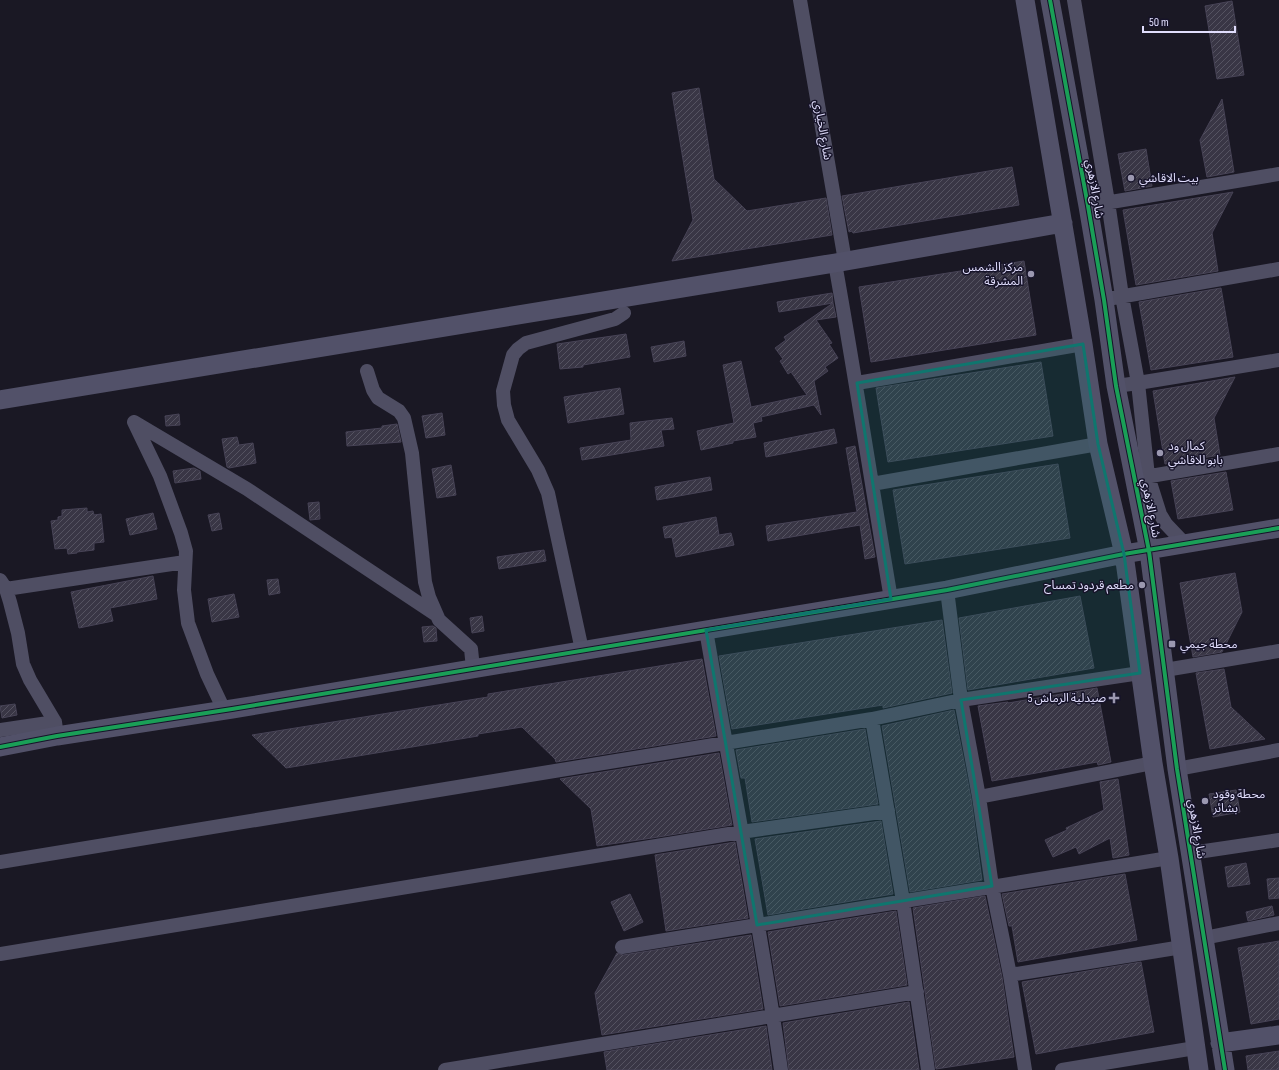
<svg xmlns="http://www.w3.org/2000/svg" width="1279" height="1070" viewBox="0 0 1279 1070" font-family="'Sofia Sans Condensed','Noto Sans Arabic',sans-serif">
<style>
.building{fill:url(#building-hatch);stroke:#474356}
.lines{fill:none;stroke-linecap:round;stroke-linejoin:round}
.street{stroke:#4f4e63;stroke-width:14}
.secondary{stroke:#525169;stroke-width:19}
.cycleway-casing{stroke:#161329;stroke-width:6}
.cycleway{stroke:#1a9f57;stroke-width:4}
.marked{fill:#0f766e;fill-opacity:0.2;stroke:#0f766e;stroke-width:3;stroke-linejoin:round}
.poi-dot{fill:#9b98b0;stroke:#161329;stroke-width:1.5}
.labels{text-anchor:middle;stroke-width:3;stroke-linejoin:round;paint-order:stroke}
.street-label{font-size:12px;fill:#e0ddfc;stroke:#161329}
.poi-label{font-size:12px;fill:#e0ddfc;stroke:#161329;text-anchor:start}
</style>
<defs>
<pattern id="building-hatch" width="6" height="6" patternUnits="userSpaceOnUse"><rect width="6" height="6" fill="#393645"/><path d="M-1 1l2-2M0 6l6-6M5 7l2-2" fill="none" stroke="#555361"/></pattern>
</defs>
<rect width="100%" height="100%" fill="#1a1824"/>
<path class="building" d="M 1232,1 L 1244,75 L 1217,79 L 1205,6 Z
M 699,88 L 714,179 L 747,211 L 826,198 L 832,235 L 672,261 L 693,220 L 672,93 Z
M 1222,99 L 1234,172 L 1207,177 L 1200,140 Z
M 1146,149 L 1152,186 L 1125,191 L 1118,154 Z
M 1012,167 L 1019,205 L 853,233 L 852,231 L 849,232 L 842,196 Z
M 1233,192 L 1212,233 L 1218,271 L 1136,285 L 1123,210 Z
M 1024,261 L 1036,335 L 871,362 L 859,287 Z
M 1221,288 L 1233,357 L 1151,370 L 1139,302 Z
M 832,293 L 833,303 L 779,312 L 777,302 Z
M 833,303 L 836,317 L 816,320 L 832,343 L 829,344 L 838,358 L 825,367 L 828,371 L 814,381 L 821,415 L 814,405 L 761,417 L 762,421 L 753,423 L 756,437 L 733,441 L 733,443 L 701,450 L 697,431 L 734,423 L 723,365 L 741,361 L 751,407 L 807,395 L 791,372 L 788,374 L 780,361 L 783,359 L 775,348 L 786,340 L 784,337 Z
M 626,334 L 630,357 L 583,365 L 583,367 L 560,369 L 557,344 Z
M 684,341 L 686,356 L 654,362 L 651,347 Z
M 1041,362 L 1053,436 L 888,462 L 876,388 Z
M 1235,377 L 1214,418 L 1220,455 L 1165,464 L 1153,391 Z
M 620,388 L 624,414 L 568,423 L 564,397 Z
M 442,413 L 445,435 L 426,438 L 422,416 Z
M 179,414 L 180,425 L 166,426 L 165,416 Z
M 672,418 L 674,429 L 661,430 L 664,446 L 582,460 L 580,448 L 631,440 L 630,423 Z
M 397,424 L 401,442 L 347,446 L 346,432 L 382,428 L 382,426 Z
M 834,429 L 837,443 L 766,457 L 764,443 Z
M 237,437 L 239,445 L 253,443 L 256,463 L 229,468 L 227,467 L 222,439 Z
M 855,446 L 875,557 L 865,559 L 860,525 L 768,541 L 766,526 L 857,512 L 846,448 Z
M 1058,464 L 1070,538 L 905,564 L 893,490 Z
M 451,465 L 456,495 L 437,498 L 432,469 Z
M 194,468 L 200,471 L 201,479 L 175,483 L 173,471 Z
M 1226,472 L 1233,510 L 1178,519 L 1171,481 Z
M 710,477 L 712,490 L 657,500 L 655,487 Z
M 319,502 L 320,519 L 310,520 L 308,503 Z
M 87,508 L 87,512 L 93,511 L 94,515 L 101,514 L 104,542 L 94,543 L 94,550 L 77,552 L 77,553 L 68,554 L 67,548 L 55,549 L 51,521 L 58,520 L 58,517 L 62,516 L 62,510 Z
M 153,513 L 157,529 L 130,535 L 126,519 Z
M 219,513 L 222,529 L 212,531 L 208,515 Z
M 716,517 L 719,535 L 731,533 L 734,545 L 676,557 L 672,537 L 665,538 L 663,527 Z
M 544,550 L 546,561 L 499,569 L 497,557 Z
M 1235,573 L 1242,612 L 1222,652 L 1193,657 L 1180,583 Z
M 153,576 L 157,599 L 110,608 L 113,621 L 79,628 L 71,592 Z
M 278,579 L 280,593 L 269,595 L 267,580 Z
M 234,594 L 239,617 L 212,622 L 208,599 Z
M 1080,596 L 1094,668 L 968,690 L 959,618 Z
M 482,616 L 484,631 L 472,633 L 470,618 Z
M 942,620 L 952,693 L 883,708 L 883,705 L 732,729 L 719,656 Z
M 433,626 L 436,628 L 437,641 L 424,642 L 422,627 Z
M 702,659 L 716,736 L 556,762 L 555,759 L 522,727 L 478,734 L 478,736 L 286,768 L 252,735 L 488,697 L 488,694 Z
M 1224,669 L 1231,707 L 1265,739 L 1210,749 L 1196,673 Z
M 1097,688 L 1111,762 L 1098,765 L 1097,762 L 992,781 L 978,706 L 1008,702 L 1008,703 Z
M 15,704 L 17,715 L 2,718 L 0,706 Z
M 954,710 L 971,798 L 982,880 L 910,892 L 882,726 Z
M 865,729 L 878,804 L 752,822 L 745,778 L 741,778 L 736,750 Z
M 719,753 L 732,825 L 652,838 L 597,846 L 591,809 L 560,779 Z
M 1118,779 L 1129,855 L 1113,858 L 1110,838 L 1079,854 L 1076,847 L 1053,857 L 1045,840 L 1067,830 L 1066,828 L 1104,810 L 1100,782 Z
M 1236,790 L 1240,812 L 1213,817 L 1209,794 Z
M 881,821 L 893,894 L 768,915 L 755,839 Z
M 735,842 L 748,918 L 666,931 L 655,855 Z
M 1246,863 L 1250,884 L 1228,887 L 1225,867 Z
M 1125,874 L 1137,940 L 1018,962 L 1012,926 L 1009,926 L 1002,894 Z
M 1279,878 L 1279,898 L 1269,899 L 1267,879 Z
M 630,894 L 643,922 L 624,931 L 611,902 Z
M 985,896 L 1002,977 L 1014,1057 L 936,1069 L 913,908 Z
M 1272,906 L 1274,915 L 1248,921 L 1246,912 Z
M 896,911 L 907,985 L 780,1006 L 768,932 Z
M 751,935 L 763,1009 L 602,1035 L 595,993 L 617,953 L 623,955 Z
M 1279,941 L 1279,1019 L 1251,1024 L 1238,948 Z
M 1141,962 L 1154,1032 L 1036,1054 L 1022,982 Z
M 909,1002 L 919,1070 L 789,1070 L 783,1023 Z
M 766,1026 L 772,1070 L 607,1070 L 604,1052 Z
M 1279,1051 L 1279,1070 L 1248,1070 L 1246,1056 Z"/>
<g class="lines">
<path class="street" d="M 800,0 L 845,261
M 1074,0 L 1108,202 L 1122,296 L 1138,383 L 1148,476 L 1160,514 L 1166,524 L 1185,544
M 1099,204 L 1279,174
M 835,263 C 855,375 872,487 891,599
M 1113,298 L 1279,269
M 367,371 L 373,390 L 378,398 L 399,411 L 404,418 L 412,453 L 425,582 L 429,597 L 439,620 L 471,649 L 473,668
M 857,383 L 1083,344
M 1116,386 L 1138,383 L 1279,360
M 134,422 L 247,489 L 435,614
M 134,422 L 160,476 L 181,533 L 186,551 L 184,590 L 188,623 L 207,674 L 224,710
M 1139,478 L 1279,454
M 872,484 L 1098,444
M 0,580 L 6,589 L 10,602 L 18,633 L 23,664 L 30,680 L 55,722 L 57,736
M 6,589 L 185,562
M 947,590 L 961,700 L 979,797 L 992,886 L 1010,975 L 1025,1070
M 706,630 C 731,777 760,923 781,1070
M 582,650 L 548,493 L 538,470 L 508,420 L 504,405 L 503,391 L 513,355 L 518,349 L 526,343 L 615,319 L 624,313
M 1165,670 L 1279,651
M 872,719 L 903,901 L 928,1070
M 0,730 L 55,722
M 1177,769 L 1279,750
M 979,797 L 1153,763
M 1191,853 L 1279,840
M 0,862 L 872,719 L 961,700 L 1140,673
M 1204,938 L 1279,923
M 622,947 L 1169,858
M 0,954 L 741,832 L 888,811
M 1010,975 L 1182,947
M 445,1070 L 917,992
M 1062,1070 L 1195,1048"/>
<path class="secondary" d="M 1025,0 L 1083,344 L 1098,444 L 1124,554 L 1153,763 L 1169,858 L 1199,1070
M 1050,0 L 1088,206 L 1104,300 L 1116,386 L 1149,551 L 1177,769 L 1225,1070
M 0,400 L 835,263 L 1063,223
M 0,747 L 57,736 L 232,709 L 947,590 L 1124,554 L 1279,528
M 1220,1043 L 1279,1035"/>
<defs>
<path id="cycleway" d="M 1050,0 L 1088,206 L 1104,300 L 1116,386 L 1149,551 L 1177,769 L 1225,1070
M 0,747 L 57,736 L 232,709 L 947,590 L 1124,554 L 1279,528"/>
</defs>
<use href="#cycleway" class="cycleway-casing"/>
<use href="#cycleway" class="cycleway"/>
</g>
<path class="marked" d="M 1083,344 L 1098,444 L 1124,554 L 1140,673 L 961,700 L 992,886 L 757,925 L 706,630 L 891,599 L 857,383 Z"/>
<g class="poi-dot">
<circle cx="1131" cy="178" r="4"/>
<circle cx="1031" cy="274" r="4"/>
<circle cx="1160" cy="453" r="4"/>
<circle cx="1142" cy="585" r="4"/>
<rect x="1168" y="640" width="8" height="8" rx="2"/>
<path d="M1112 692h4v4h4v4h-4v4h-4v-4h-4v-4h4z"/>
<circle cx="1205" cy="801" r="4"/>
</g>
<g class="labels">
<g class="street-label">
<text transform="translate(823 130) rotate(80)" y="4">شارع الخياري</text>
<text transform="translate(1095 189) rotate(80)" y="4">شارع الازهري</text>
<text transform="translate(1151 508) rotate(79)" y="4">شارع الازهري</text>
<text transform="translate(1197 829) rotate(81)" y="4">شارع الازهري</text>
</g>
<g class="poi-label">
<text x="1139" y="182">بيت الاقاشي</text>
<text x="1023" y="271" text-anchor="end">مركز الشمس<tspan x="1023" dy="14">المشرقة</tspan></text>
<text x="1168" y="450">كمال ود<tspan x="1168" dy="14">بابو للاقاشي</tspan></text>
<text x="1134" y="589" text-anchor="end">مطعم قردود تمساح</text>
<text x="1180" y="648">محطة جيمي</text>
<text x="1106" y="702" text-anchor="end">صيدلية الرماش 5</text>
<text x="1213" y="798">محطة وقود<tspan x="1213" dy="14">بشائر</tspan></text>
</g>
</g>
<path d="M1143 26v6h92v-6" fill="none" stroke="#e0ddfc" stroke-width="2"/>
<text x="1149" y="26" font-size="12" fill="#e0ddfc" stroke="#161329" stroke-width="3" paint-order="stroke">50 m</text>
</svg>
